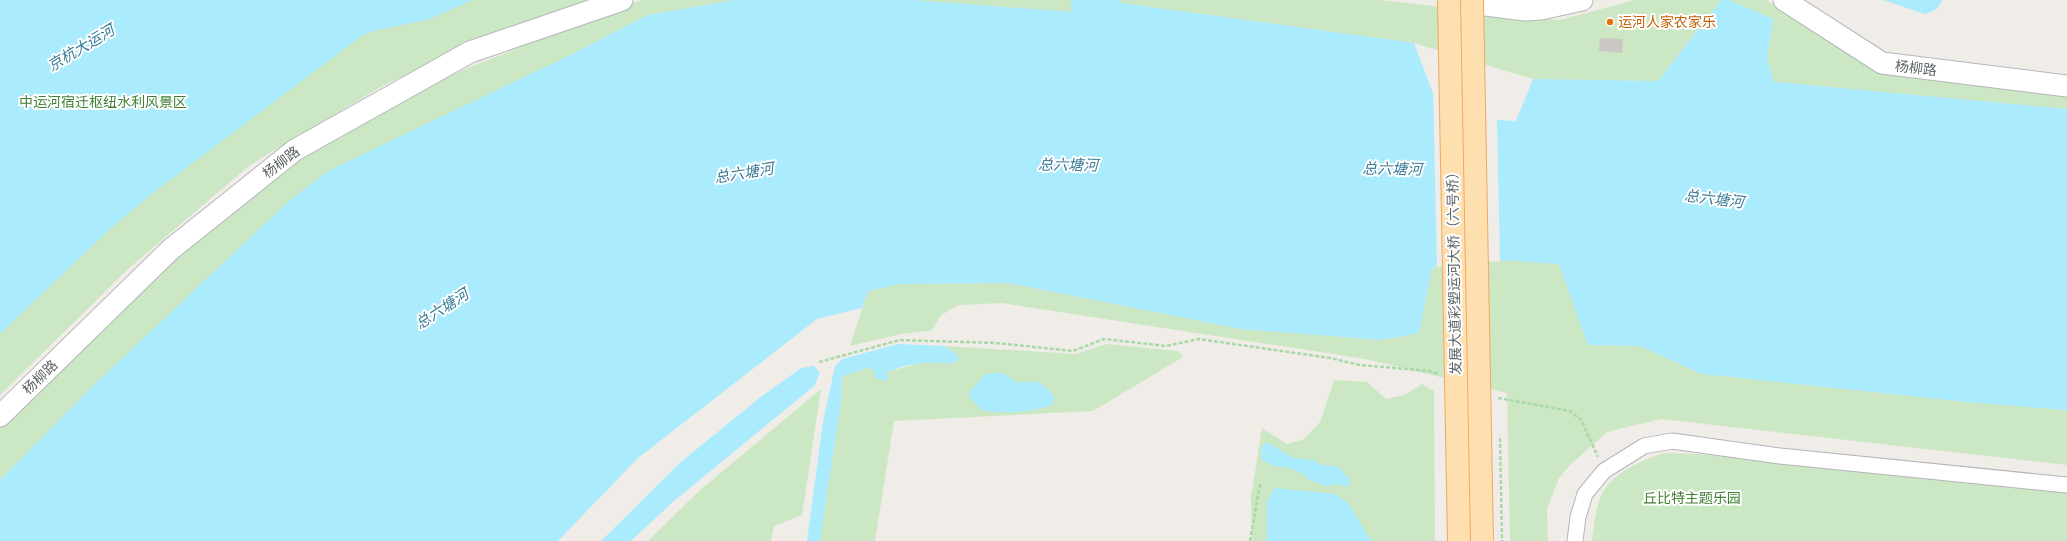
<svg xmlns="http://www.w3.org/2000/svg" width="2067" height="541" viewBox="0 0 2067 541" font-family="'Source Sans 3','Noto Sans SC',sans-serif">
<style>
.green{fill:#cce7c4}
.water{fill:#aaecfe}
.pier{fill:#f0ece7}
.building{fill:#cbc7c3}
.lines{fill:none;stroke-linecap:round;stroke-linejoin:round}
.street-casing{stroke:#b2b6b9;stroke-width:17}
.secondary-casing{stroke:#b3b8bb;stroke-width:23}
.path{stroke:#a8d9a9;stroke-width:2.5;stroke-dasharray:4 2;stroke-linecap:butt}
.street{stroke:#fff;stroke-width:15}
.secondary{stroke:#fff;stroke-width:21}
.primary-bridge-casing{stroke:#f0a861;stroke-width:24;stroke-linecap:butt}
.path-bridge{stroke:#a8d9a9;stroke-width:2.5;stroke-dasharray:4 2;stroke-linecap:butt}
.primary-bridge{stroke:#fedfaf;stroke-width:22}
.food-dot{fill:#e8710a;stroke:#fff;stroke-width:1.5}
.labels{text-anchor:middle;stroke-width:4;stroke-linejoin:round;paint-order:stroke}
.food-label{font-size:14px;fill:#c56008;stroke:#fff;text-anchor:start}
.street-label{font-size:14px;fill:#5e6467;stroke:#fff}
.park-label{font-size:14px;fill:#428035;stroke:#fff}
.water-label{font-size:15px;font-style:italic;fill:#3c7c96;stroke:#fff}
</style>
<rect width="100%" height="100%" fill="#f0ece7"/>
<path class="green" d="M 0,0 L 590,0 L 510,26 L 384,85 L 250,165 L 128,269 L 0,395 Z
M 641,0 L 735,0 L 648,15 L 564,58 L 96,383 L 0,480 L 0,424 L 136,293 L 273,179 L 325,142 L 455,73 Z
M 912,0 L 1071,0 L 1071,12 L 918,1 Z
M 1121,0 L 1379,0 L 1560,20 L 1635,0 L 1721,0 L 1658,81 L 1533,79 L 1414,43 L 1121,3 Z
M 1729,0 L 1766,0 L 1871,68 L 2067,87 L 2067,109 L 1774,82 L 1767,58 L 1773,19 Z
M 1455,257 L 1560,264 L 1588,345 L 1640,346 L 1702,374 L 1977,403 L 2067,410 L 2067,465 L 1661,419 L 1607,432 L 1571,464 L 1559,478 L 1547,509 L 1548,541 L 1510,541 L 1507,393 L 1365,359 L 1002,303 L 959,305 L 941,315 L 932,330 L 901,334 L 850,346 L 868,291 L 900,284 L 1008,283 L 1241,329 L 1381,340 L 1419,333 L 1432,268 Z
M 1106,344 L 1178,351 L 1183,357 L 1093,411 L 894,421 L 875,541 L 820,541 L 841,402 L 842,376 L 867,368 L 887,372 L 925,362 L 954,363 L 958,356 L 945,346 L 1076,354 Z
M 1334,380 L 1367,382 L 1386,399 L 1405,395 L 1422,384 L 1434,391 L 1435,541 L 1252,541 L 1251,497 L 1262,428 L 1287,444 L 1303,440 L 1320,422 Z
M 821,389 L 802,515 L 774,526 L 771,541 L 648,541 L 699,491 Z
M 1664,453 L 1697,454 L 2067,492 L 2067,541 L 1592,541 C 1594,528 1595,513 1599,501 C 1609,473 1639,462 1664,453 Z"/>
<path class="water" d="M 0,0 L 473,0 L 427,20 L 377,30 L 363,35 L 149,196 L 111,228 L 0,334 Z
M 735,0 L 912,0 L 1071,12 L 1071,0 L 1121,0 L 1121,3 L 1414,43 L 1442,117 L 1516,121 L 1533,79 L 1658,81 L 1721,0 L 1729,0 L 1773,19 L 1767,58 L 1774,82 L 2067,109 L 2067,410 L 1977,403 L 1702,374 L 1640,346 L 1588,345 L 1559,264 L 1455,257 L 1432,268 L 1419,333 L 1381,340 L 1241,329 L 1008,283 L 900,284 L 868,291 L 862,308 L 817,319 L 638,458 L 558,541 L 0,541 L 0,480 L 96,383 L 289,201 L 328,171 L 564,58 L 648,15 Z
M 1883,0 L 1942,0 C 1939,9 1933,12 1925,14 Z
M 898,344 L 945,346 L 958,356 L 958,361 C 949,366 935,361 924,363 C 912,364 899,367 887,372 L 888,379 L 886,381 L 875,378 L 874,370 L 867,368 L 842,376 L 841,402 L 820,541 L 807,541 L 823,422 L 835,366 L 842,359 Z
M 814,366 L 820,373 L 814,386 L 674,501 L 631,541 L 601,541 L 682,461 L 762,396 L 801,368 Z
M 997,373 L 1003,373 L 1018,383 L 1037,381 L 1051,392 L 1054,398 L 1052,405 C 1029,413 1005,414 981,410 L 969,396 L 970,391 L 985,374 Z
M 1266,442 L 1294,458 L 1313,460 L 1322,465 L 1337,466 L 1350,479 L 1349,487 L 1335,484 L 1326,486 L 1318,483 L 1309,480 L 1305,475 L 1287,467 L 1277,467 L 1262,460 L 1261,448 Z
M 1275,488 L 1335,494 L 1348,503 L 1371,541 L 1267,541 L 1267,501 Z"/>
<path class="pier" d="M 1433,88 L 1443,116 L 1497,118 L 1500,262 L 1456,259 L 1437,268 Z"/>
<path class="building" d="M 1600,38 L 1623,39 L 1622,53 L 1599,51 Z"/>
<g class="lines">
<defs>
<path id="street" d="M 1575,541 L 1578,517 L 1585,494 L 1604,471 L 1644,446 L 1672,441 L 1780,456 L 2067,485"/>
<path id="secondary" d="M 1784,0 L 1882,63 L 2067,86
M 1454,1 L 1525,10 L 1541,9 L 1582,0
M 0,416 L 170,250 L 295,150 L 470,52 L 622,0"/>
</defs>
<use href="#street" class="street-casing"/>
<use href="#secondary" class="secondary-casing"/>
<path class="path" d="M 819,362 L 900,340 L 996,343 L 1073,351 L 1104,339 L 1166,346 L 1199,339 L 1330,358 L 1360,365 L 1429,371 L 1438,374
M 1498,398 L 1570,411 L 1581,420 L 1598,457
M 1250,541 L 1260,484"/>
<use href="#street" class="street"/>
<use href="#secondary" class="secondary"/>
<defs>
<path id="primary-bridge" d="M 1449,0 L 1459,541
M 1472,0 L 1482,541"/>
</defs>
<use href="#primary-bridge" class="primary-bridge-casing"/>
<path class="path-bridge" d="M 1500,438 L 1502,541"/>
<use href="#primary-bridge" class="primary-bridge"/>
</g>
<circle class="food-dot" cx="1610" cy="22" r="4"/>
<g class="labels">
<g class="food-label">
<text x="1618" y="27">运河人家农家乐</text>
</g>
<g class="street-label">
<text transform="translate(1916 68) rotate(7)" y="5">杨柳路</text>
<text transform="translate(281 162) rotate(-37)" y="5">杨柳路</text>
<text transform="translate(1454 270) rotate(-91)" y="5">发展大道彩塑运河大桥（六号桥）</text>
<text transform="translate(40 377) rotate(-44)" y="5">杨柳路</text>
</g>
<g class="park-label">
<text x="103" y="107">中运河宿迁枢纽水利风景区</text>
<text x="1692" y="503">丘比特主题乐园</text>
</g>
<g class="water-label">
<text transform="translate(81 48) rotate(-31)" y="5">京杭大运河</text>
<text transform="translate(1068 165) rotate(1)" y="5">总六塘河</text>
<text transform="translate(1392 169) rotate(1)" y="5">总六塘河</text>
<text transform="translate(744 173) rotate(-9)" y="5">总六塘河</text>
<text transform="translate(1714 199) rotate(7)" y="5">总六塘河</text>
<text transform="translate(442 309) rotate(-33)" y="5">总六塘河</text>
</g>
</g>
</svg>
